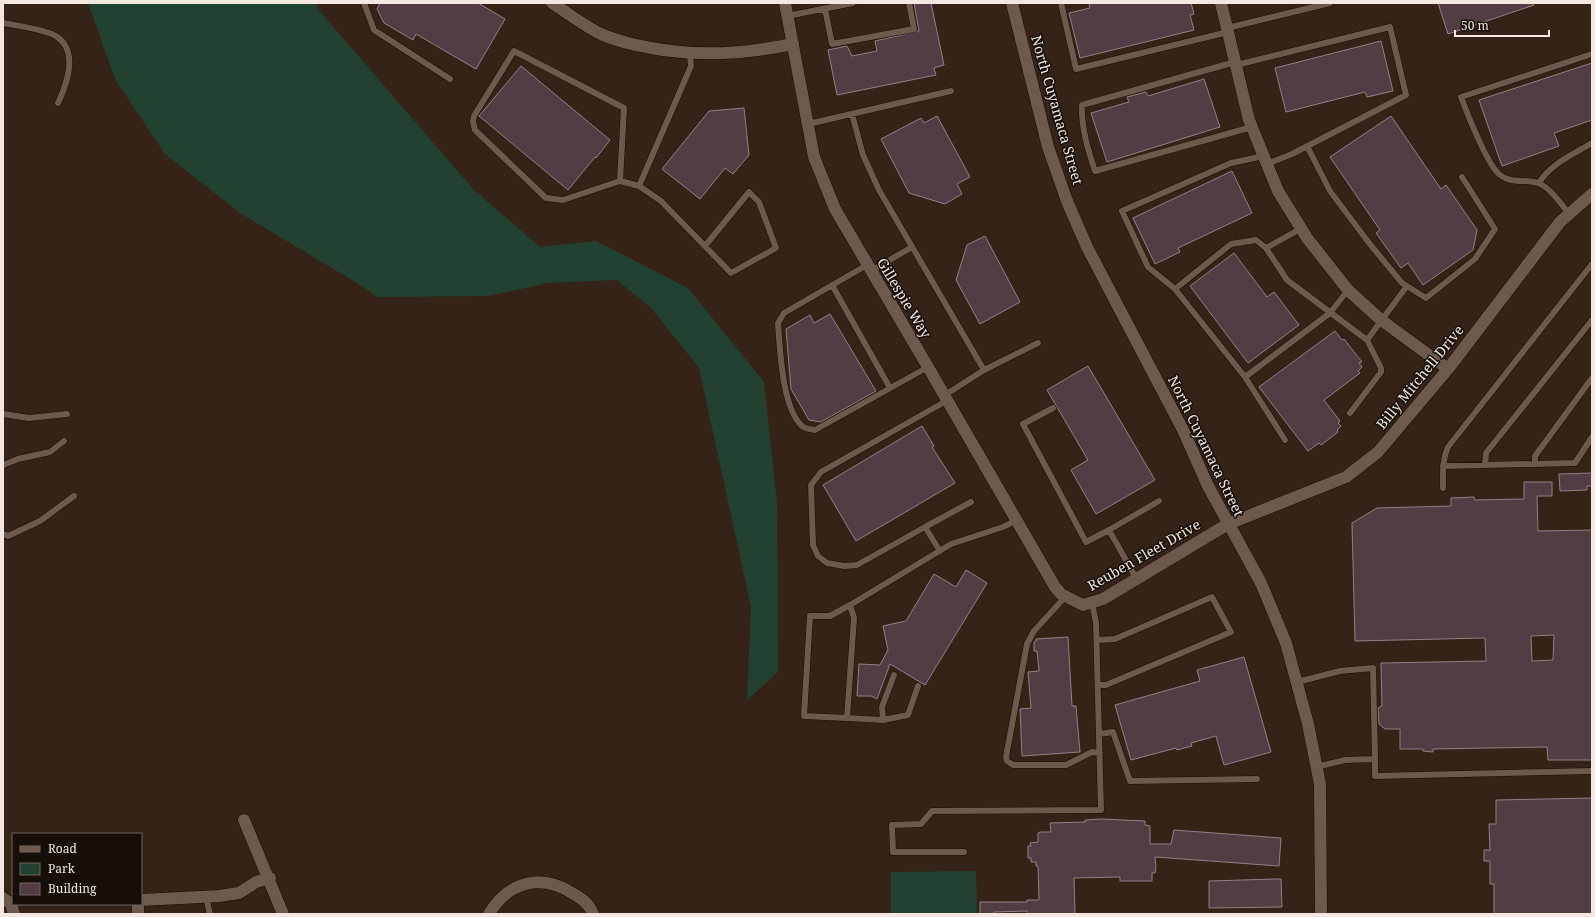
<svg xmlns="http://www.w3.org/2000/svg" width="1595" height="917" viewBox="0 0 1595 917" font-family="'Noto Serif',serif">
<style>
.green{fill:#224130}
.building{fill:#533d45;stroke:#977e86;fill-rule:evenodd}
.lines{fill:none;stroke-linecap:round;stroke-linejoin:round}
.lane-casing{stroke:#1c0c03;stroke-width:7}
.street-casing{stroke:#1c0c03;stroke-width:13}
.secondary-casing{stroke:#1c0c03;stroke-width:13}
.lane{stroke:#6e594d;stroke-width:6}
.street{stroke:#6e594d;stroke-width:12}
.secondary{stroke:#6e594d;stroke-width:12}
.labels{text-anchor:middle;stroke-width:3;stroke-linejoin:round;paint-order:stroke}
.street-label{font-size:14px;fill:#f3e7df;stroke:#160e09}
</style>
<rect width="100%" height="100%" fill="#352318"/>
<path class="green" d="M 88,3 L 316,3 L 318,9 L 474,190 L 540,247 L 596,241 L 688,288 L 764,382 L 777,503 L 778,672 L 747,700 L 751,607 L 699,368 L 651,308 L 617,280 L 548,283 L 488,296 L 378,297 L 352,280 L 240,213 L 165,154 L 115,79 Z
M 976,871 L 977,914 L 891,914 L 891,872 Z"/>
<path class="building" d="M 380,3 L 478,3 L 505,19 L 476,69 L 416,34 L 413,40 L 384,23 L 377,9 Z
M 914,3 L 931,3 L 944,65 L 934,68 L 936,75 L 837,95 L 828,50 L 847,46 L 852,56 L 877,51 L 875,41 L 919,31 Z
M 1089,3 L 1191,3 L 1194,14 L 1190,15 L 1194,30 L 1080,58 L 1069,13 L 1090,8 Z
M 1438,3 L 1533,3 L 1534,5 L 1448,34 Z
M 1381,41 L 1393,91 L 1367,97 L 1365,92 L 1286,112 L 1275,68 Z
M 1592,63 L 1592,120 L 1554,133 L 1559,146 L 1502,166 L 1479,100 Z
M 521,66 L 610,140 L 596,158 L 595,157 L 568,190 L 479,116 Z
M 1204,79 L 1220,127 L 1107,162 L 1091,113 L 1129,102 L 1127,97 L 1146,92 L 1148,96 Z
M 744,108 L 749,155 L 733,174 L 725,168 L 700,199 L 662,169 L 709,111 Z
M 937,116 L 970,177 L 957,184 L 962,194 L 945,204 L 909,193 L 881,139 L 921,118 L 924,123 Z
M 1391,116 L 1441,189 L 1446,185 L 1477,230 L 1473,250 L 1423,285 L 1408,263 L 1401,268 L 1376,233 L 1380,230 L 1330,157 Z
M 1232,171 L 1252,213 L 1178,248 L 1180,252 L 1155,264 L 1133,218 Z
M 985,236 L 1020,302 L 980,324 L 956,280 L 967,245 Z
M 1234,253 L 1267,297 L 1274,292 L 1299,325 L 1248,363 L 1190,286 Z
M 830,314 L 876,391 L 821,422 L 809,420 L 791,389 L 786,329 L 810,315 L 814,323 Z
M 1335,331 L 1342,340 L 1344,339 L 1362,362 L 1359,363 L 1362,367 L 1358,371 L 1360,373 L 1324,400 L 1340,421 L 1338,423 L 1341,426 L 1337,430 L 1338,432 L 1321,445 L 1319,443 L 1308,451 L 1259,387 Z
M 1088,366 L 1155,480 L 1096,514 L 1071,470 L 1088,460 L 1047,390 Z
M 922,426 L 934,446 L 932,447 L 955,483 L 856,541 L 823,485 Z
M 1592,473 L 1592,486 L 1587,486 L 1587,490 L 1560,491 L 1559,474 Z
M 1524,482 L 1552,482 L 1552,496 L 1537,496 L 1538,531 L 1592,530 L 1592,760 L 1548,760 L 1547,747 L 1433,749 L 1433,752 L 1423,751 L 1423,749 L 1400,749 L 1400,729 L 1385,729 L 1379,724 L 1378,708 L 1382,706 L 1381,663 L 1486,661 L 1485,638 L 1355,641 L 1352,523 L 1377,508 L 1451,506 L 1451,498 L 1474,497 L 1475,500 L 1524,499 ZM 1554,635 L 1553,660 L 1532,661 L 1531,636 Z
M 966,570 L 987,583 L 925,685 L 890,664 L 877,699 L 871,696 L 857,696 L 859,664 L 880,665 L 888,650 L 883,626 L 906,621 L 934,574 L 956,587 Z
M 1068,637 L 1072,706 L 1076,706 L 1080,752 L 1022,756 L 1020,709 L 1031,708 L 1028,672 L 1039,671 L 1037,651 L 1034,651 L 1034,642 L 1036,641 L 1036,639 Z
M 1244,657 L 1271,752 L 1224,765 L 1216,736 L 1191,743 L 1192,746 L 1177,750 L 1176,748 L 1131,760 L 1115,705 L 1200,681 L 1197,670 Z
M 1592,798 L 1592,914 L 1494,914 L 1494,884 L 1490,884 L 1490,861 L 1484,861 L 1484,850 L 1490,850 L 1489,824 L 1496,824 L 1496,800 Z
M 1101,819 L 1145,821 L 1145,825 L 1150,826 L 1150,844 L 1171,844 L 1174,830 L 1281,838 L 1279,866 L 1155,857 L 1156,867 L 1155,873 L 1152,873 L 1152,881 L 1120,881 L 1120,877 L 1074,878 L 1075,914 L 1027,914 L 1027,911 L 994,912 L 994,914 L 980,914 L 980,902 L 1027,902 L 1027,900 L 1039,900 L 1038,866 L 1036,866 L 1036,862 L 1031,862 L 1031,858 L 1028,858 L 1028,846 L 1031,846 L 1030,843 L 1038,842 L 1038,833 L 1040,832 L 1051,832 L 1050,823 L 1085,822 L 1085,820 Z
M 1276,879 L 1281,879 L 1282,907 L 1209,908 L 1209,881 Z"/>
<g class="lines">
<defs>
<path id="lane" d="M 364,3 L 374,30 L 450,79
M 1061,3 L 1076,69 L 1228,32
M 825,9 L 832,44 L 914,29 L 909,3
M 787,16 L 853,3
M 3,23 C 19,26 36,28 52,34 C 80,47 68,82 58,103
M 1227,28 L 1330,3
M 1235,62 L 1082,105 C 1081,127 1088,150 1095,171 L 1252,127
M 1236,65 L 1390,27 L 1406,95 L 1292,154 L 1267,164
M 852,114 L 863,155 L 879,190 L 984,370
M 808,124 L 951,91
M 1307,146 L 1330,191 L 1369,243 L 1402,283 L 1426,298 L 1475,259 L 1495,229 L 1462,177
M 1264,156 L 1231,163 L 1122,211 L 1148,267 L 1175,289 L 1245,377 L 1285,440
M 620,181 L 563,200 L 546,198 L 475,130 L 473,121 L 474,116 L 514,51 L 624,108 L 620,181 L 639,186 L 691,66 L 690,54
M 1539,183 C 1550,164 1574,154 1592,143
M 639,186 L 661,201 L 731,273 L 776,248 L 759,202 L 749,192 L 705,246
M 1568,213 C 1562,204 1548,186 1538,183 C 1525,179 1509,184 1499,174 C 1487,164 1467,113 1461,97 L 1592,54
M 1266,248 L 1302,228
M 867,265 L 784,313 L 778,323 C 780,349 782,406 801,425 C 804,429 810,429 815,430 L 928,367
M 871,271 L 912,247
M 832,285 L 890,388
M 1175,289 L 1231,244 L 1256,240 L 1266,248 L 1287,280 L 1367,340
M 1245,377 L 1330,313 L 1348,290
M 945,395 L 984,370 L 1038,343
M 1053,408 L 1023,424 L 1086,542 L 1109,530
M 1350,413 L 1381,372 L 1381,368 L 1367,340 L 1407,286
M 3,414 L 29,418 L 67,414
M 1535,464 L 1535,456 L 1592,378
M 3,465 L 18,459 L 50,452 L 64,441
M 1485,465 L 1486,453 L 1592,320
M 1443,466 L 1575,463 L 1592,437
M 1443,488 C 1443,473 1442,460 1448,447 L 1592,264
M 925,527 L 857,565 L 844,566 L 827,563 L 818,556 L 813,545 L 811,485 L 821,472 L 948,400
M 3,534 L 8,536 L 40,521 L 74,496
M 940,551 L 925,527 L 971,502
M 1136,578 L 1109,530 L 1159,501
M 1066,596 L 1034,631 L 1027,644 L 1006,757 L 1007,761 L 1013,765 L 1066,765 L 1092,752 L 1100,753
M 1097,640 L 1115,639 L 1212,597 L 1231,632 L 1106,685 L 1098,685
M 1297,682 L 1340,671 L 1373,668 L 1375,759 L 1345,760 L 1316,767
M 918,686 L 908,715 L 883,720 L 847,718 L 854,618 L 850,605 L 951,544 L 1003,527 L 1017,520
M 847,718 L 804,716 L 810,616 L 830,616 L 850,605
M 883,720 L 882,707 L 894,675
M 1099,734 L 1113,732 L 1130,781 L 1257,779
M 1375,759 L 1375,776 L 1592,771
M 964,852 L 893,852 L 892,825 L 921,824 L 932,811 L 1101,810 L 1096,623 L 1092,602
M 206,897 L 210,914"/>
<path id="street" d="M 552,3 C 568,13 584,26 601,34 C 616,41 635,45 651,48 C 700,57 744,54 793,44
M 244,820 L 283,914
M 3,898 L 11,904 L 14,914
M 141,900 L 219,896 L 239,893 L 256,882 L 270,878
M 138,904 L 138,914
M 489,914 C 508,882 540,873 572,893 C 582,899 589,903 593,914"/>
<path id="secondary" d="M 785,3 L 814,157 L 835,209 L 928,367 L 1055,587 L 1061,594 L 1083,605 L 1103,599 L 1228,524 L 1346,477 L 1378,452 L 1448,369 L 1560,222 L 1592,194
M 1012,3 L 1048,147 L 1067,201 L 1087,247 L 1183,430 L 1208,486 L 1261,583 L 1286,643 L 1308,724 L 1320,784 L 1321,914
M 1221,3 L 1249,120 L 1278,191 L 1307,238 L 1348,290 L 1381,320 L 1448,369"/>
</defs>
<use href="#lane" class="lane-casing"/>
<use href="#street" class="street-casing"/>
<use href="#secondary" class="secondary-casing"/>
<use href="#lane" class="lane"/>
<use href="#street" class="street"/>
<use href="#secondary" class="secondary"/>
</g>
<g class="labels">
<g class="street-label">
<text transform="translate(1057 110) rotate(74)" y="5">North Cuyamaca Street</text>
<text transform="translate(904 298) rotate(59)" y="5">Gillespie Way</text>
<text transform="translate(1420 377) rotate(-51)" y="5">Billy Mitchell Drive</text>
<text transform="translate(1206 446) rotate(64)" y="5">North Cuyamaca Street</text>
<text transform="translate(1144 555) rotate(-30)" y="5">Reuben Fleet Drive</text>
</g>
</g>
<rect width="1595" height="917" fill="none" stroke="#f3e7df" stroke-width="8"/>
<rect x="12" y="833" width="130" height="72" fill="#160e09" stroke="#6e655f"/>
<rect x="20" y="846" width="20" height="6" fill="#6e594d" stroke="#6e655f"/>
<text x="48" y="853" font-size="12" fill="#f3e7df">Road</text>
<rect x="20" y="863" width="20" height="12" fill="#224130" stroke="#6e655f"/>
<text x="48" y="873" font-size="12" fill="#f3e7df">Park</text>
<rect x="20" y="883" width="20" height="12" fill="#533d45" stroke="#6e655f"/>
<text x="48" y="893" font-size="12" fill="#f3e7df">Building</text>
<path d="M1455 30v6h94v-6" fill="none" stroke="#f3e7df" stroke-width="2"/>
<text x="1461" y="30" font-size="12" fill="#f3e7df" stroke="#160e09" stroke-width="3" paint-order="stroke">50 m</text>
</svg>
